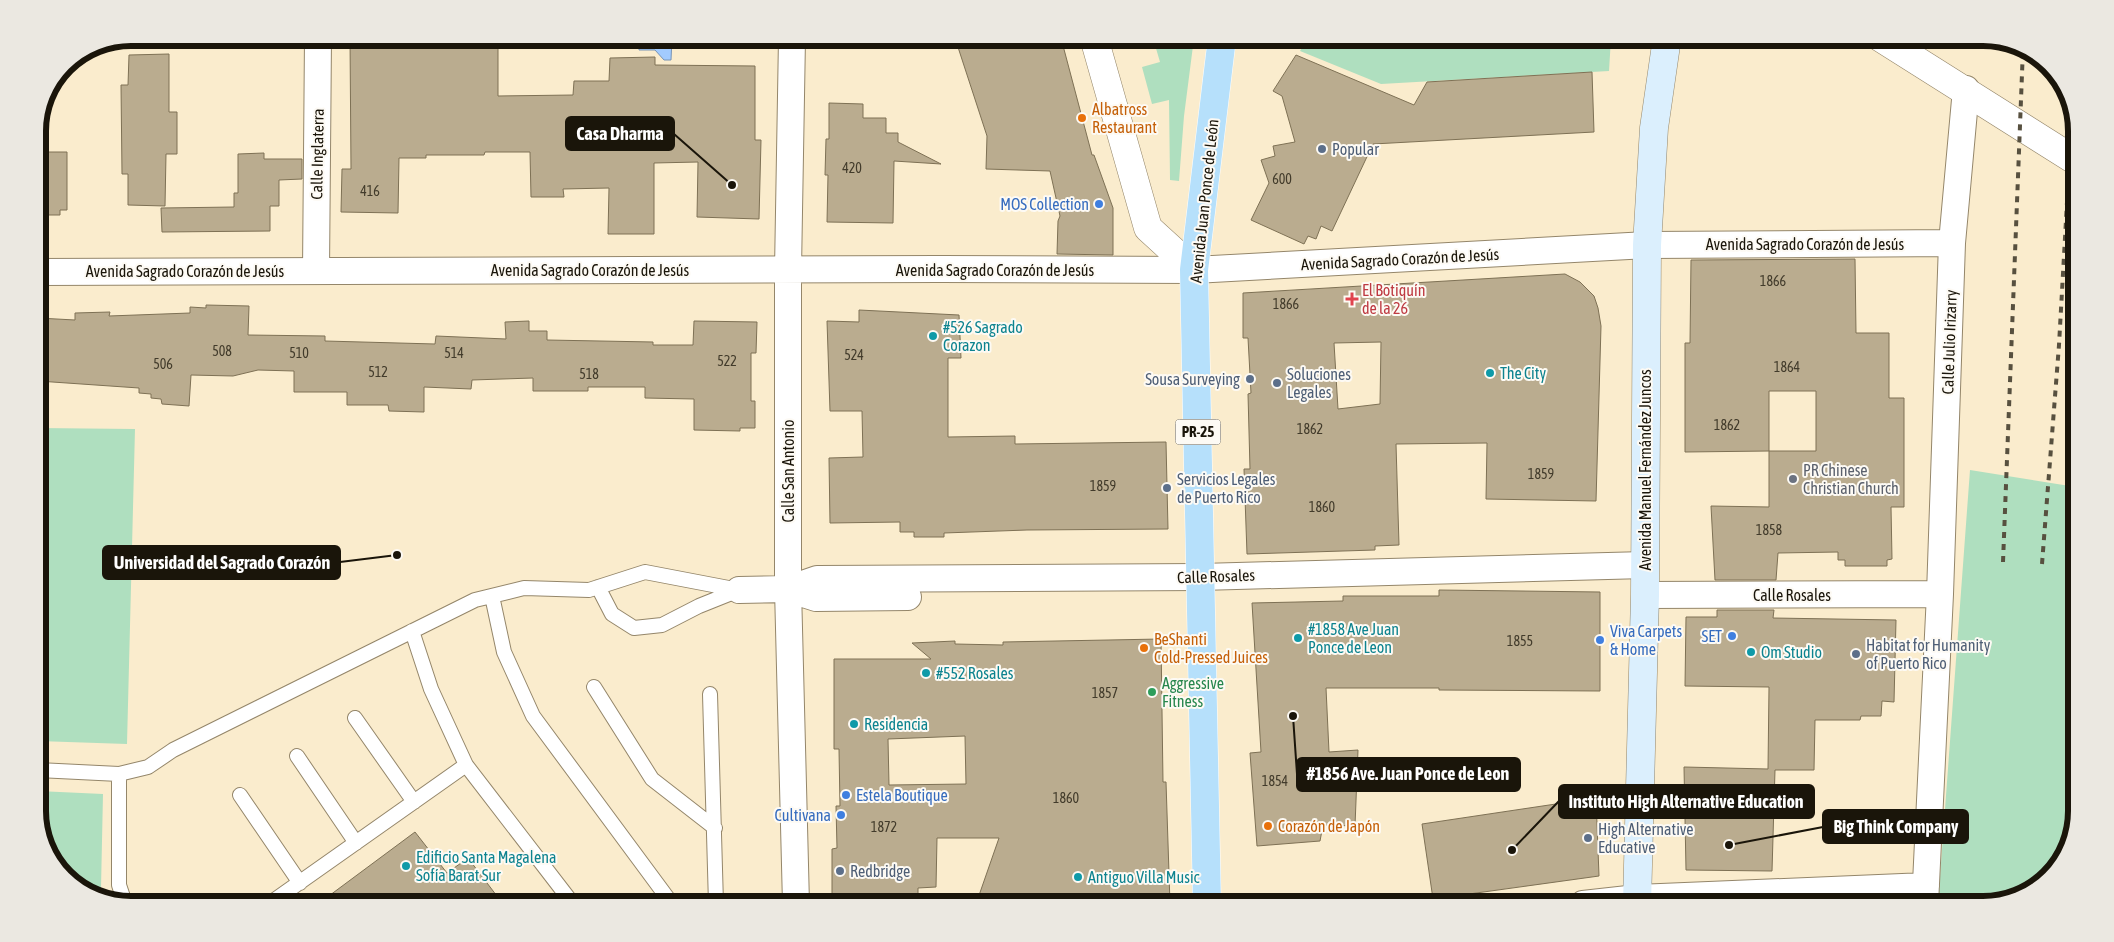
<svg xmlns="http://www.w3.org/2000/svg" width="2114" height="942" viewBox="0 0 2114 942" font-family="'Asap Condensed',sans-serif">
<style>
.green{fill:#afdfbf}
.water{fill:#a2cbfe;stroke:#7994b5}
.building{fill:#baac8f;stroke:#7e7155;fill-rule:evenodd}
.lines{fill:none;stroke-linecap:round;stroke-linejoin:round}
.service-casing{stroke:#94866a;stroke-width:16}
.minor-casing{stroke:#94866a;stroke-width:28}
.tertiary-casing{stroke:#94866a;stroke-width:29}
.secondary-casing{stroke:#94866a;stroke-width:29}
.primary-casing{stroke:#fff;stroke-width:29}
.service{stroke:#fff;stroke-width:14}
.minor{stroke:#fff;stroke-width:26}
.tertiary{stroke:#fff;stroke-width:28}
.secondary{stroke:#dbeffd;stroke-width:28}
.primary{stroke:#b6e0fb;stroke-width:28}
.rail{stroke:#57503f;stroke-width:4;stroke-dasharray:6 6;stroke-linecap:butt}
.food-dot{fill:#e8710a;stroke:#fdfaf4;stroke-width:2}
.service-dot{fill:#5c6f8a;stroke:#fdfaf4;stroke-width:2}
.shop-dot{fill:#3f7fe0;stroke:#fdfaf4;stroke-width:2}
.health-dot{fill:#e0444e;stroke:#fdfaf4;stroke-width:2}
.culture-dot{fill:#0f9aa8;stroke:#fdfaf4;stroke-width:2}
.worship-dot{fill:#6b7280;stroke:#fdfaf4;stroke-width:2}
.leisure-dot{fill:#2e9e5b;stroke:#fdfaf4;stroke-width:2}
.labels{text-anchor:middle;stroke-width:4;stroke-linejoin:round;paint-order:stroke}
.number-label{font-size:14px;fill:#423b2b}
.shield{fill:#fdfaf4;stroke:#5e5a50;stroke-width:1}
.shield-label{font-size:15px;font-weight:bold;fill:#1a150a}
.food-label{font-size:16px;fill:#c56008;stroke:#fdfaf4;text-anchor:start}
.service-label{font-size:16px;fill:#4e5e75;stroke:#fdfaf4;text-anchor:start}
.street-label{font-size:16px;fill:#1a150a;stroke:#fdfaf4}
.shop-label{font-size:16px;fill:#366cbe;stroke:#fdfaf4;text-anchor:end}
.health-label{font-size:16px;fill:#be3a42;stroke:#fdfaf4;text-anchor:start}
.culture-label{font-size:16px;fill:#0d838f;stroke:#fdfaf4;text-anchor:start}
.worship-label{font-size:16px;fill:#5b616d;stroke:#fdfaf4;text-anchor:start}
.leisure-label{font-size:16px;fill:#27864d;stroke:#fdfaf4;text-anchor:start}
.rim{fill:none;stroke:#1a150a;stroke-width:6}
.leader{fill:none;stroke:#1a150a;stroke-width:2}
.callout-dot{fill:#1a150a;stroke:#fdfaf4;stroke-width:2}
.callout{fill:#1a150a;stroke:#1a150a;stroke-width:2}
.callout-label{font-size:18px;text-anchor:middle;font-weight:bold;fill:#fff}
</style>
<rect width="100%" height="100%" fill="#faeccd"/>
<path class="green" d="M 1173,38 L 1194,38 L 1184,116 L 1179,181 L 1170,180 L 1169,100 L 1152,104 L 1142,67 L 1160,62 L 1155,45 L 1173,40 Z
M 1308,38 L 1611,38 L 1609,71 L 1381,84 L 1300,51 Z
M 38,428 L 135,429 L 127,744 L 38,741 Z
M 1970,470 L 2076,487 L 2076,811 L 2069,847 L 2035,889 L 1983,904 L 1938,904 Z
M 38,791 L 103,794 L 101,888 L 106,899 L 95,897 L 53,863 L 38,817 Z"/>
<path class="water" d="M 639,38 L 672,38 L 671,60 L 664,60 L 655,50 L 639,50 Z"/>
<path class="building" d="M 350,38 L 427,38 L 427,42 L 484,42 L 484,45 L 498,45 L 498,96 L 573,95 L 574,81 L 609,81 L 610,58 L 655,57 L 655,65 L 755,66 L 755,140 L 761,140 L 759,219 L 697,217 L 698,162 L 654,163 L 654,234 L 608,234 L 609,188 L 563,189 L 564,197 L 531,197 L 530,152 L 485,152 L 484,155 L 426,155 L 426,158 L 399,158 L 398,213 L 341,212 L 342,169 L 351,169 Z
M 955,38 L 1061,38 L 1092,155 L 1094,155 L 1113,208 L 1113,255 L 1057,254 L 1058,221 L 1060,216 L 1050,171 L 986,169 L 987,136 Z
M 169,54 L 169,112 L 177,112 L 177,154 L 166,154 L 165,206 L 128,205 L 128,174 L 122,174 L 121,85 L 128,85 L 129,55 Z
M 1296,55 L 1414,105 L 1427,82 L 1592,72 L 1594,132 L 1373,144 L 1332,231 L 1321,226 L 1316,239 L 1308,236 L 1304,244 L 1251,220 L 1269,183 L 1261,160 L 1275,156 L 1273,146 L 1295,142 L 1282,96 L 1273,91 Z
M 829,103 L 863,104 L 863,118 L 886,118 L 886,133 L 898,133 L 898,142 L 941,164 L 894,161 L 893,223 L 827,222 L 828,175 L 825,175 L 826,139 L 829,139 Z
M 38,152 L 67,152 L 67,210 L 60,210 L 60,215 L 38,215 Z
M 264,153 L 264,159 L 302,159 L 302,179 L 279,180 L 279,206 L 270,206 L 270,231 L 162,232 L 161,208 L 234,207 L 234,193 L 238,193 L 238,154 Z
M 1855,259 L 1856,333 L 1889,333 L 1889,398 L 1904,398 L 1904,507 L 1891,507 L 1892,559 L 1887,560 L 1887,566 L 1845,566 L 1845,560 L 1838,560 L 1838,552 L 1778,553 L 1776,580 L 1715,580 L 1711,506 L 1769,507 L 1769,451 L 1685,452 L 1685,343 L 1690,343 L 1691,260 ZM 1769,391 L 1816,391 L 1816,451 L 1769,451 Z
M 1565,274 L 1580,282 L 1594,296 L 1598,308 L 1601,326 L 1596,501 L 1486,499 L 1487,443 L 1396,444 L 1399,545 L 1375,546 L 1375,550 L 1247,554 L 1244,469 L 1250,469 L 1248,394 L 1251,393 L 1248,338 L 1243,338 L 1243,293 ZM 1381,342 L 1380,404 L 1338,409 L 1334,343 Z
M 206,305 L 249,306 L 248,335 L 325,336 L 325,341 L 435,344 L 436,336 L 506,339 L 505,322 L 529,321 L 529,331 L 547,331 L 547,340 L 653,342 L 653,345 L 693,345 L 694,321 L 757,322 L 756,353 L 751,353 L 751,401 L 755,401 L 755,428 L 740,428 L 740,431 L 694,430 L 694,399 L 645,398 L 645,387 L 588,387 L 588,391 L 533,391 L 533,378 L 472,380 L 471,389 L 424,387 L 424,412 L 389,411 L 388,405 L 347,405 L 347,392 L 294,392 L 294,371 L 258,370 L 233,376 L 191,375 L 189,406 L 162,404 L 161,399 L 151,398 L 151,394 L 139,393 L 139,388 L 38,381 L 38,318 L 75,320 L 75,313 L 110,312 L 109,316 L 190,313 L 190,307 L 206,308 Z
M 859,310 L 959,315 L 961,358 L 948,358 L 948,437 L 1015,436 L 1015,444 L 1166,442 L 1168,529 L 1027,530 L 944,533 L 944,537 L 914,537 L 914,532 L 900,532 L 900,522 L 830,523 L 829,458 L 863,457 L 862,411 L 830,411 L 827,321 L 859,322 Z
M 1439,590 L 1600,592 L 1600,691 L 1439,690 L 1439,688 L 1326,688 L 1329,752 L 1358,750 L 1355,826 L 1323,825 L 1320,841 L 1257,846 L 1250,753 L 1261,752 L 1252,603 L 1343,601 L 1343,596 L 1439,596 Z
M 1717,610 L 1774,610 L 1773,618 L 1896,620 L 1894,702 L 1882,701 L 1881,716 L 1861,716 L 1860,720 L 1815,720 L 1814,770 L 1775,770 L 1772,871 L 1686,870 L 1684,767 L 1768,769 L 1769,687 L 1685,686 L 1686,617 L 1717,617 Z
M 1161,639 L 1163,782 L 1166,782 L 1170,904 L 976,904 L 999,838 L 937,838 L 936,887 L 918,888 L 918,898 L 832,900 L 832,849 L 837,848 L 836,806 L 840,806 L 839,749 L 834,749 L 834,659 L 931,659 L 912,643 L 955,641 L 955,644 L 1003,645 L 1003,642 ZM 965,736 L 966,784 L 889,785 L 888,739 Z
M 1596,798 L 1599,876 L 1433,899 L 1422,824 Z
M 415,832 L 447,873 L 468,858 L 503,904 L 318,904 Z"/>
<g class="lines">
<defs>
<path id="service" d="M 598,587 L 612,614 L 634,628 L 662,625 L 699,606 L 739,590
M 492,596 L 504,652 L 533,716 L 672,904
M 412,631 L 431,689 L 466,765 L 573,904
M 594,687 L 652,779 L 715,828
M 710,694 L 716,904
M 355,718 L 414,802
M 297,756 L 356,843
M 38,770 L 119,774 L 148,767 L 173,750 L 475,600 L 524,588 L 589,590 L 645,572 L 739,590
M 119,774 L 119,885 L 125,903
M 240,795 L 300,883
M 269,904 L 466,765"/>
<path id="minor" d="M 792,38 L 788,270 L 788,589 L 796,904
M 316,271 L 318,38
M 38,272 L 940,269 L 1194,270 L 1647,245 L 1952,243
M 788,589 L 816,598 L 908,597
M 739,590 L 788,589 L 817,579 L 1201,577 L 1645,565
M 1645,595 L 1940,594
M 1583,904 L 1637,898 L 1926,886
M 1925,904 L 1940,594 L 1952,243 L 1966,89"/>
<path id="tertiary" d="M 1094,38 L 1148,228 L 1194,270
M 1881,38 L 2076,161"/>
<path id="secondary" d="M 1637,904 L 1645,595 L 1647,245 L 1654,128 L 1667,38"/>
<path id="primary" d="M 1207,904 L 1194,270 L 1222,38"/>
</defs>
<use href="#service" class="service-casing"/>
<use href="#minor" class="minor-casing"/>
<use href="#tertiary" class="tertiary-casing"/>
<use href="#secondary" class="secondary-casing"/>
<use href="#primary" class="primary-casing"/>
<use href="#service" class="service"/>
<use href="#minor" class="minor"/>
<use href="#tertiary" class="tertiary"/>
<use href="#secondary" class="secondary"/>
<use href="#primary" class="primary"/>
<path class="rail" d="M 2003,562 L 2023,48
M 2042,564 L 2059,345 L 2072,113"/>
</g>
<g class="food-dot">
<circle cx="1082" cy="118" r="5"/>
<circle cx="1144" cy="648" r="5"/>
<circle cx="1268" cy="826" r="5"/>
</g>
<g class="service-dot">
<circle cx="1322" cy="149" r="5"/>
<circle cx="1250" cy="379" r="5"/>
<circle cx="1277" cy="383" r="5"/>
<circle cx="1167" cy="488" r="5"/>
<circle cx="1856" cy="654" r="5"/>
<circle cx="1588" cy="838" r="5"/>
<circle cx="840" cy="871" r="5"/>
</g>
<g class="shop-dot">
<circle cx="1099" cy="204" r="5"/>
<circle cx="1732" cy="636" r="5"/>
<circle cx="1600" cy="640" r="5"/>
<circle cx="846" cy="795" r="5"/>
<circle cx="841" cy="815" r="5"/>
</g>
<path class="health-dot" d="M1349.5 291.5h5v5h5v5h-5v5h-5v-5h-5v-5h5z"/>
<g class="culture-dot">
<circle cx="933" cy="336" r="5"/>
<circle cx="1490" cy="373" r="5"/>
<circle cx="1298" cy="638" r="5"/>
<circle cx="1751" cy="652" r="5"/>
<circle cx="926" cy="673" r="5"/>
<circle cx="854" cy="724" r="5"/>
<circle cx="406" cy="866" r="5"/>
<circle cx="1078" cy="877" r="5"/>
</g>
<circle class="worship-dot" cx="1793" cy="479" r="5"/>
<circle class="leisure-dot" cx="1152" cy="692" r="5"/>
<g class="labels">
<g class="number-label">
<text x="852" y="173">420</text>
<text x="1282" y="184">600</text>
<text x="370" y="196">416</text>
<text x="1773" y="286">1866</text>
<text x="1286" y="309">1866</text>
<text x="222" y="356">508</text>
<text x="299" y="358">510</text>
<text x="454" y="358">514</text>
<text x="854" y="360">524</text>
<text x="727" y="366">522</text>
<text x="163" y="369">506</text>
<text x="1787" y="372">1864</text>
<text x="378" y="377">512</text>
<text x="589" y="379">518</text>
<text x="1727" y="430">1862</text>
<text x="1310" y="434">1862</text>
<text x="1541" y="479">1859</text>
<text x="1103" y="491">1859</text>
<text x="1322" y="512">1860</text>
<text x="1769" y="535">1858</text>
<text x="1520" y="646">1855</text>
<text x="1105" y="698">1857</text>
<text x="1275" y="786">1854</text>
<text x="1066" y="803">1860</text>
<text x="884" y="832">1872</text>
</g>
<rect class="shield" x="1175.5" y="419.5" width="45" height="25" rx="4"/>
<g class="shield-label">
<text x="1198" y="437">PR-25</text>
</g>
<g class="food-label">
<text x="1092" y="115">Albatross<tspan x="1092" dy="18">Restaurant</tspan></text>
<text x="1154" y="645">BeShanti<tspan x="1154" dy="18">Cold-Pressed Juices</tspan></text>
<text x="1278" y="832">Corazón de Japón</text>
</g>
<g class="service-label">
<text x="1332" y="155">Popular</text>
<text x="1287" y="380">Soluciones<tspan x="1287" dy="18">Legales</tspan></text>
<text x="1240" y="385" text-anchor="end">Sousa Surveying</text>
<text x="1177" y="485">Servicios Legales<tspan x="1177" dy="18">de Puerto Rico</tspan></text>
<text x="1866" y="651">Habitat for Humanity<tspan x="1866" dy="18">of Puerto Rico</tspan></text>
<text x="1598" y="835">High Alternative<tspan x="1598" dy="18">Educative</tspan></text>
<text x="850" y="877">Redbridge</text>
</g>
<g class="street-label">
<text transform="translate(317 154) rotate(-89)" y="6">Calle Inglaterra</text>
<text transform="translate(1204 201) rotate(-84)" y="6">Avenida Juan Ponce de León</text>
<text x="1805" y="250">Avenida Sagrado Corazón de Jesús</text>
<text transform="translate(1400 259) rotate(-3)" y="6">Avenida Sagrado Corazón de Jesús</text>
<text x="590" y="276">Avenida Sagrado Corazón de Jesús</text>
<text x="995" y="276">Avenida Sagrado Corazón de Jesús</text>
<text x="185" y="277">Avenida Sagrado Corazón de Jesús</text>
<text transform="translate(1949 342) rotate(-88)" y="6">Calle Julio Irizarry</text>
<text transform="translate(1645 470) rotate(-90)" y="6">Avenida Manuel Fernández Juncos</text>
<text transform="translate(788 471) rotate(-90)" y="6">Calle San Antonio</text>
<text transform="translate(1216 576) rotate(-2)" y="6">Calle Rosales</text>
<text x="1792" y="601">Calle Rosales</text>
</g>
<g class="shop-label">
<text x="1089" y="210">MOS Collection</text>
<text x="1610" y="637" text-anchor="start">Viva Carpets<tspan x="1610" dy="18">&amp; Home</tspan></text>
<text x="1722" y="642">SET</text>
<text x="856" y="801" text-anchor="start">Estela Boutique</text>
<text x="831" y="821">Cultivana</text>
</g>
<g class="health-label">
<text x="1362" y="296">El Botiquín<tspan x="1362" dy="18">de la 26</tspan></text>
</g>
<g class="culture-label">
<text x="943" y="333">#526 Sagrado<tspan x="943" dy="18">Corazon</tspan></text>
<text x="1500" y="379">The City</text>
<text x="1308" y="635">#1858 Ave Juan<tspan x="1308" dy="18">Ponce de Leon</tspan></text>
<text x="1761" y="658">Om Studio</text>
<text x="936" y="679">#552 Rosales</text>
<text x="864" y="730">Residencia</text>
<text x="416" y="863">Edificio Santa Magalena<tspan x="416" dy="18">Sofía Barat Sur</tspan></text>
<text x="1088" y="883">Antiguo Villa Music</text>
</g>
<g class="worship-label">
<text x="1803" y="476">PR Chinese<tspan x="1803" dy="18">Christian Church</tspan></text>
</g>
<g class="leisure-label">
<text x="1162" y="689">Aggressive<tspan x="1162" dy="18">Fitness</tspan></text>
</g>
</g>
<path d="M0 0H2114V942H0ZM131 46H1983A85 85 0 0 1 2068 131V811A85 85 0 0 1 1983 896H131A85 85 0 0 1 46 811V131A85 85 0 0 1 131 46Z" fill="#ebe8e1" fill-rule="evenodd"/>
<path class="rim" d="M131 46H1983A85 85 0 0 1 2068 131V811A85 85 0 0 1 1983 896H131A85 85 0 0 1 46 811V131A85 85 0 0 1 131 46Z"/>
<path class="leader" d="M732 185L674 134M397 555L340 562M1293 716L1297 774M1512 850L1559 801M1729 845L1823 827"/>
<g class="callout-dot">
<circle cx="732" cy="185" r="5"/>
<circle cx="397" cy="555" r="5"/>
<circle cx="1293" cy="716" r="5"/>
<circle cx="1512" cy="850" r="5"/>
<circle cx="1729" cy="845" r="5"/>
</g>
<g class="callout">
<rect x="566" y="117" width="108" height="33" rx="5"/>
<rect x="103" y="546" width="237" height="33" rx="5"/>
<rect x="1297" y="758" width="223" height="33" rx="5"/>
<rect x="1559" y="785" width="255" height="33" rx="5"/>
<rect x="1823" y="810" width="145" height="33" rx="5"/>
</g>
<g class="callout-label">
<text x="620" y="140">Casa Dharma</text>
<text x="222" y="569">Universidad del Sagrado Corazón</text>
<text x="1408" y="780">#1856 Ave. Juan Ponce de Leon</text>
<text x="1686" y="808">Instituto High Alternative Education</text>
<text x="1896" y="833">Big Think Company</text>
</g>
</svg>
